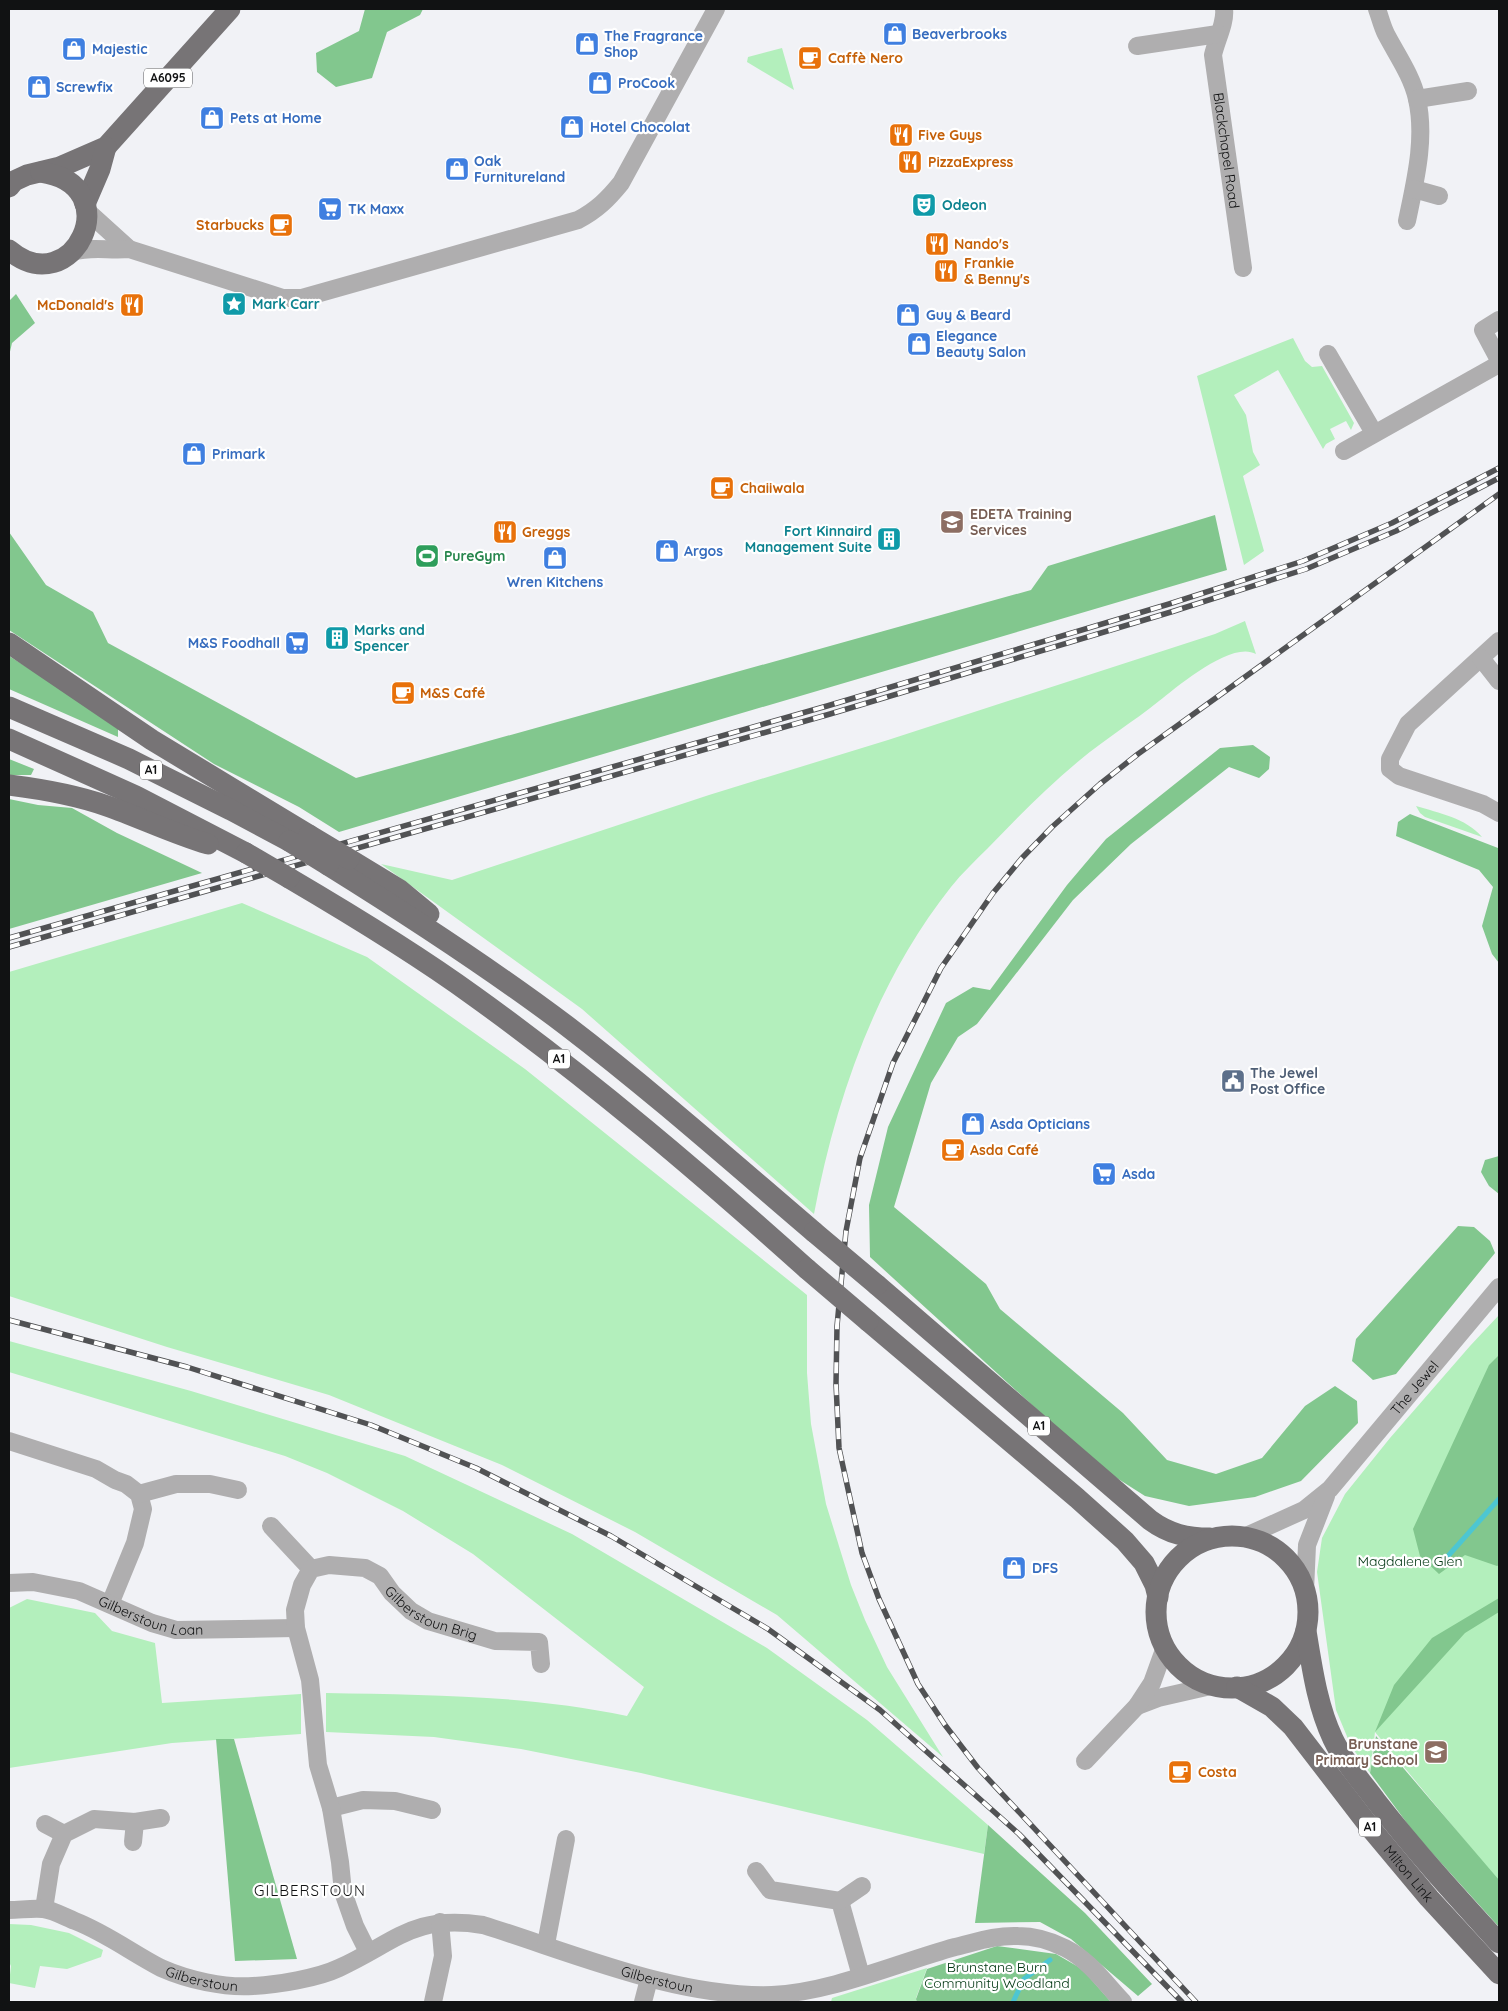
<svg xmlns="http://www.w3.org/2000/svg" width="1508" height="2011" viewBox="0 0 1508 2011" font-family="Quicksand,sans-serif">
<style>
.green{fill:#b3efbc}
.forest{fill:#82c78e}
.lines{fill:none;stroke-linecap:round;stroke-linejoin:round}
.stream{stroke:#4dc6d2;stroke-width:5}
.minor{stroke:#afaeaf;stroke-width:18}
.major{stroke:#777476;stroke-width:21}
.rail-casing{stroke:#515254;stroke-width:5.5}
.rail{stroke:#fff;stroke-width:4;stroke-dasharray:11;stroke-linecap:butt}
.major-bridge{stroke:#777476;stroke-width:21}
.labels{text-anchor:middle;stroke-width:4.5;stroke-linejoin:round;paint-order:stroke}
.shield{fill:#fff;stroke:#58595a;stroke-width:1}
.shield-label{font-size:12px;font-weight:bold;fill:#111213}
.shop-label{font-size:14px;font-weight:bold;fill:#366cbe;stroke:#fff;text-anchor:start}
.food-label{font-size:14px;font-weight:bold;fill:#c56008;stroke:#fff;text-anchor:start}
.street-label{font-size:14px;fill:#111213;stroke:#fff}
.culture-label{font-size:14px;font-weight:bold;fill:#0d838f;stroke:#fff;text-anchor:start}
.education-label{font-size:14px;font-weight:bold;fill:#785e54;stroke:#fff;text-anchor:start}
.leisure-label{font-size:14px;font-weight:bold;fill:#27864d;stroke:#fff;text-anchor:start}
.service-label{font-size:14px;font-weight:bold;fill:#4e5e75;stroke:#fff;text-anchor:start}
.park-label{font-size:14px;fill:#003612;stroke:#fff}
.neighbourhood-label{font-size:15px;letter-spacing:1px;fill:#111213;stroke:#fff}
</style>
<rect width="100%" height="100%" fill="#f1f2f6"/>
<path class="green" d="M 782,48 L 794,90 L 747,62 L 748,57 Z
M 1293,338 L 1305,361 L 1312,367 L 1322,366 L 1354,423 L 1351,430 L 1346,421 L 1330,429 L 1335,439 L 1326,444 L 1323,449 L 1278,370 L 1234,395 L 1246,415 L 1253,452 L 1260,465 L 1243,476 L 1264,551 L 1244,565 L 1197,376 Z
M 1245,621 L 1256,654 C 1232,640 1178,686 1159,701 C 1133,722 1105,739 1080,760 C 1047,787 1017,818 988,848 C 975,861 962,873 951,887 C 877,980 836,1097 814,1214 L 582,1009 L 381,864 L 452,880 L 709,795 L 888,740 L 1215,634 Z
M 1416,806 C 1439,813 1466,818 1482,837 L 1425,817 L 1420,813 Z
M 242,903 L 367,957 L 525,1069 L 807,1295 L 807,1373 L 811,1424 L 826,1504 L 851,1585 L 865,1620 L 887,1667 L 943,1757 L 777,1615 L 635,1532 L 502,1465 L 329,1395 L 167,1347 L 9,1296 L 9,972 Z
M 1499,1315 L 1499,1882 L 1375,1732 L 1370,1773 L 1351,1746 L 1336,1710 L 1317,1572 L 1322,1538 L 1345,1494 L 1390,1438 L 1470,1346 Z
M 9,1341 L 191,1391 L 405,1456 L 572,1534 L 767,1648 L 867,1720 L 988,1825 L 984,1854 L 641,1773 L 521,1749 L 434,1737 L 326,1732 L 326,1693 C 426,1695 529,1695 627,1716 L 644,1687 L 473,1554 L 403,1511 L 327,1473 L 285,1456 L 9,1372 Z
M 27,1599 L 95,1613 L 112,1631 L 155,1643 L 162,1703 L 301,1694 L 301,1734 L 172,1743 L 9,1768 L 9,1608 Z
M 9,1924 L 31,1925 L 69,1933 L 103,1950 L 101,1957 L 67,1969 L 40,1966 L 35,1988 L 9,1983 L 11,1966 L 9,1962 Z
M 927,1968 L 916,1998 L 917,2002 L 831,2002 L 832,1998 Z"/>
<path class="forest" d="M 365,9 L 423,9 L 420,15 L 387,32 L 372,78 L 336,87 L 317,72 L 316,53 L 359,31 Z
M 16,294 L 35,323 L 12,343 L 9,356 L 9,301 Z
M 1215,515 L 1227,570 L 339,832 L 299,807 L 214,764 L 9,630 L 9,532 L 46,585 L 93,612 L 108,643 L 356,778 L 1031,590 L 1048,566 Z
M 9,656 L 41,676 L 118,729 L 118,737 L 9,689 Z
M 1253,745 L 1270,757 L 1269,769 L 1259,778 L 1229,767 L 1131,844 L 1073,900 L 977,1024 L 958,1037 L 931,1083 L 894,1207 L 986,1284 L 1000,1309 L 1123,1413 L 1167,1460 L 1216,1474 L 1262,1458 L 1305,1406 L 1335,1386 L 1357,1401 L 1358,1423 L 1301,1481 L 1255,1497 L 1189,1506 L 1145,1496 L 1101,1468 L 870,1257 L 869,1205 L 888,1127 L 946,1003 L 973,987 L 990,990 L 1067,885 L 1106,839 L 1220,748 Z
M 9,759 L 34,769 L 31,775 L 9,775 Z
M 9,799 L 38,805 L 72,808 L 117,833 L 202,873 L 9,929 Z
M 1410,814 L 1498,848 L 1499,963 L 1492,954 L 1482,926 L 1493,887 L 1479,870 L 1396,836 L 1398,822 Z
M 1499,1156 L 1499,1194 L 1489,1186 L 1481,1172 L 1485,1160 Z
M 1458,1226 L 1474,1227 L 1490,1241 L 1495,1253 L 1396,1374 L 1373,1380 L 1352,1361 L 1356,1339 Z
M 1499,1355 L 1499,1565 L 1497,1566 L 1465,1555 L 1439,1574 L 1420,1556 L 1413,1529 L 1489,1365 Z
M 1499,1598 L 1499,1612 L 1465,1633 L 1375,1732 L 1394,1685 L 1432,1638 Z
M 1376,1736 L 1499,1880 L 1499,1927 L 1415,1834 L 1370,1773 Z
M 216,1739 L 234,1739 L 297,1959 L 235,1961 Z
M 988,1825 L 1085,1913 L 1152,1984 L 1138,1996 L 1071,1939 L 1040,1922 L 975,1923 Z
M 997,1946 L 1056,1954 L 1082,1969 L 1111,2002 L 917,2002 L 916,1999 L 927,1969 Z"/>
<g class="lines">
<path class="stream" d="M 1448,1556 L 1499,1499
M 1013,2002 L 1024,1979 L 1050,1960"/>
<g class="minor">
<path id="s1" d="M 1224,9 C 1226,22 1216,41 1213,55 L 1243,268"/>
<path d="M 1377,9 C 1380,17 1382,26 1386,34 C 1397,55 1412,76 1417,99 C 1426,139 1415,182 1407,221"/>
<path d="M 1137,46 L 1218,34"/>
<path d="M 1417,99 L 1468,91"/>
<path d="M 1414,189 L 1439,196"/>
<path d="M 87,211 L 129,249"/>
<path d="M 72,252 C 92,246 109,251 129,249 L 283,298 L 302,298 L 578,220 C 597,210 608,199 621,183 L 716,9"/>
<path d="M 1499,320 L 1483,330 L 1499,360"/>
<path d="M 1328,354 L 1374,433"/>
<path d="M 1344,451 L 1499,364"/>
<path d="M 1499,641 L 1408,724 L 1390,759 L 1390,769 L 1399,776 L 1483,804 L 1499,813"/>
<path d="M 1481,658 L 1499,681"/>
<path d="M 9,1441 L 96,1469 L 115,1480 L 126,1484 L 139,1494 L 143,1509 L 135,1543 L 110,1604"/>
<path d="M 139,1494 L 176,1484 L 210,1484 L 238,1490"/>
<path d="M 271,1526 L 311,1569"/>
<path id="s2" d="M 1244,1537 L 1304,1510 L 1330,1489 L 1499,1287"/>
<path id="s3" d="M 9,1583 L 33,1582 L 79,1591 L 152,1623 L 176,1630 L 296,1628"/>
<path d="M 1305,1591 L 1307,1545 L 1326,1496"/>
<path d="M 1137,1706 L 1158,1698 L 1215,1685"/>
<path d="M 1085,1761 L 1137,1706 L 1152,1683 L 1165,1647"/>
<path d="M 331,1808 L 363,1800 L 395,1801 L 432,1810"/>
<path d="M 45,1824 L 64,1834"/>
<path d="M 133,1842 L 135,1822"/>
<path d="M 756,1871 L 770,1890 L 840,1901 L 861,1976"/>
<path d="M 840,1901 L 862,1886"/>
<path d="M 44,1909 L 51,1864 L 64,1834 L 94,1819 L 135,1822 L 161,1818"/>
<path id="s4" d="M 9,1910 C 20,1910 32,1908 43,1909 C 53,1910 65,1917 75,1921 C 106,1933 132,1953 161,1968 C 188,1980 224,1988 253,1986 C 277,1985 318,1978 339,1968 C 396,1942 413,1914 483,1925 C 573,1953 677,1998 772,1995 C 832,1992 897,1963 955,1947 C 976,1942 996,1935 1018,1936 C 1034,1936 1051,1941 1065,1948 C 1089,1960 1105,1983 1123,2002"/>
<path d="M 546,1944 L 566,1839"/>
<path id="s5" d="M 368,1952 L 355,1926 L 343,1892 L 340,1862 L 331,1808 L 318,1765 L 310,1680 L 296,1628 L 295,1610 L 302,1585 L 311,1569 L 329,1565 L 365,1568 L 380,1576 L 392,1593 L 411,1611 L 428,1621 L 495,1641 L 539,1642 L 541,1664"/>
<path d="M 433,2002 L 443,1956 L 440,1922"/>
<path d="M 643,2002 L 649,1979"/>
</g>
<g class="major">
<path d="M 9,187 L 14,181 L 27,175 L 60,167 L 106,147 L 230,9"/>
<path d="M 85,204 L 100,169 L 106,147"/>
<path d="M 9,250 C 73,304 130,185 41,172"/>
<path d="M 9,643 L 152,740 L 309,835"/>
<path d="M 9,707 L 129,759 L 231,810 L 289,841"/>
<path d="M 9,739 L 136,796 L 246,853"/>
<path d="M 9,785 C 41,789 76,795 107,806 C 141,818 174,834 208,844"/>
<path d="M 349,859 L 400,890 L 429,914"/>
<path d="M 328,865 C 410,916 490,968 567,1026 C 652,1091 732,1162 814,1232"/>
<path d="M 289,878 C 352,915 415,953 474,996 C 591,1080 700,1173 807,1269"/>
<path d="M 877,1285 L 1150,1520 C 1169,1534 1187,1538 1210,1538"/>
<path d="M 868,1321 L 1077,1498 L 1125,1541 L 1144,1563 L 1155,1585 L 1158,1597"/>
<circle cx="1232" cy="1612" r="76"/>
<path d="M 1306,1631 C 1312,1667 1317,1705 1333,1739 C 1344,1762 1361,1781 1376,1801 C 1415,1851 1457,1897 1499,1943"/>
<path id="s6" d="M 1237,1687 L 1272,1707 L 1293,1727 L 1373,1831 L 1429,1898 L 1499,1974"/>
</g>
<defs>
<path id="rail" d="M 9,938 L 827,706 L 1169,604 L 1303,561 L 1392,523 L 1499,468
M 9,947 L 830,714 L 1171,612 L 1306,569 L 1396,531 L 1499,478
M 9,1320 L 187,1367 L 371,1425 L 476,1468 L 611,1536 L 768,1629 L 880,1710 L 1019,1834 L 1182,2002
M 1196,2002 L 978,1768 L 945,1725 L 918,1684 L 879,1599 L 862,1553 L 839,1448 L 836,1384 L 837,1326 L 846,1231 L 860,1158 L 893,1063 L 941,968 L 993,893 L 1022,858 L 1052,827 L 1100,784 L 1138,754 L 1499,494"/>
</defs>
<use href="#rail" class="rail-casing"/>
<use href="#rail" class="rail"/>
<path class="major-bridge" d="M 309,835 L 349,859
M 289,841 L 328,865
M 246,853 L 289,878
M 814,1232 L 877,1285
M 807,1269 L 868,1321"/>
</g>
<defs>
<symbol id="shop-square" viewBox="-11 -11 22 22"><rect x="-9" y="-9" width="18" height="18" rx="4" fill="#3f7fe0" stroke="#fff"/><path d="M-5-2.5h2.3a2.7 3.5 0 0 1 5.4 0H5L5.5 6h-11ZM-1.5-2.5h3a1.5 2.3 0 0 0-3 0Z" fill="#fff"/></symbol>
<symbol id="cafe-square" viewBox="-11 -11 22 22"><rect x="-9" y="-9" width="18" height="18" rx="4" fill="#e8710a" stroke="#fff"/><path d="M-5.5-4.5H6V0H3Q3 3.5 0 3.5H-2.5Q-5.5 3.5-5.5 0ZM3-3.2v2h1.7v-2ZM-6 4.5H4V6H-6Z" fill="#fff"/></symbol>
<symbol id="restaurant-square" viewBox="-11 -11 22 22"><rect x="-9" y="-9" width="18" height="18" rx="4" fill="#e8710a" stroke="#fff"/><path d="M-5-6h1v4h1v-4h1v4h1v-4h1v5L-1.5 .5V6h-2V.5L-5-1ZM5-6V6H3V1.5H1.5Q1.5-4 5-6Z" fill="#fff"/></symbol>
<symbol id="theatre-square" viewBox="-11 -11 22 22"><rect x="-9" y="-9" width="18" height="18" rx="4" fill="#0f9aa8" stroke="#fff"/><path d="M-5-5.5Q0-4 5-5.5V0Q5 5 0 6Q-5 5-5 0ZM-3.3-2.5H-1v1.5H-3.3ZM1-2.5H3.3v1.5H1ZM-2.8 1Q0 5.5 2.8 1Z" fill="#fff"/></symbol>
<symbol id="supermarket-square" viewBox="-11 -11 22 22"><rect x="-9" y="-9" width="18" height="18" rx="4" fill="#3f7fe0" stroke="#fff"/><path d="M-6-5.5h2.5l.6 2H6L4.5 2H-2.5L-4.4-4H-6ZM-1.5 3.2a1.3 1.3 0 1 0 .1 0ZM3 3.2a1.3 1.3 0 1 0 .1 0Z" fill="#fff"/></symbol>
<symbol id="sight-square" viewBox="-11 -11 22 22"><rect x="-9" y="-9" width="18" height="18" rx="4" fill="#0f9aa8" stroke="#fff"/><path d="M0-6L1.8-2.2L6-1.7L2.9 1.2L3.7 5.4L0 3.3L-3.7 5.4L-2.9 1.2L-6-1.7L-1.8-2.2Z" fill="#fff"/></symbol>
<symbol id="school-square" viewBox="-11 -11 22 22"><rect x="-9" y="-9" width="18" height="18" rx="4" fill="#8d6e63" stroke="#fff"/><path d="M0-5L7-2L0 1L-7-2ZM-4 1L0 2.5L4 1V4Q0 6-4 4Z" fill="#fff"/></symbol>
<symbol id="building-square" viewBox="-11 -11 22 22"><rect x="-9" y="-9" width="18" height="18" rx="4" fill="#0f9aa8" stroke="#fff"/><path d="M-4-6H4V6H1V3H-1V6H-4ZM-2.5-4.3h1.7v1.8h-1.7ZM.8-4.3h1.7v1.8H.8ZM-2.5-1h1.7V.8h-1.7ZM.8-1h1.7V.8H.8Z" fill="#fff"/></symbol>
<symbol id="stadium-square" viewBox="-11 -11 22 22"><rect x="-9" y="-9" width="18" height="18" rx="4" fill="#2e9e5b" stroke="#fff"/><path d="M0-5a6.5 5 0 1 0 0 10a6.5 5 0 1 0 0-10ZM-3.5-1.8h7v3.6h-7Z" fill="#fff"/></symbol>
<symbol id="civic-square" viewBox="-11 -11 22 22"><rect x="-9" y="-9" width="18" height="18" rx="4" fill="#5c6f8a" stroke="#fff"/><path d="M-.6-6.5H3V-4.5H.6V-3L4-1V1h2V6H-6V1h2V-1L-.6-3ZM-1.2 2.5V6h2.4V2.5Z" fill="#fff"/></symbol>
</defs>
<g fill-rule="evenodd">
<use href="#shop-square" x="881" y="20" width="28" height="28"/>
<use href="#shop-square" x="573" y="30" width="28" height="28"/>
<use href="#shop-square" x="60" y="35" width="28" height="28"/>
<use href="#cafe-square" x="796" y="44" width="28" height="28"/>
<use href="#shop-square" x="586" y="69" width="28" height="28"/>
<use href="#shop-square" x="25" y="73" width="28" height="28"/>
<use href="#shop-square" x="198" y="104" width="28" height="28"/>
<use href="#shop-square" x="558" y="113" width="28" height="28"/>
<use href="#restaurant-square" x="887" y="121" width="28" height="28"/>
<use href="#restaurant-square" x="896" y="148" width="28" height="28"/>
<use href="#shop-square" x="443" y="155" width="28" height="28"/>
<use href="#theatre-square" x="910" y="191" width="28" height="28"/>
<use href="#supermarket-square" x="316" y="195" width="28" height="28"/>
<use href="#cafe-square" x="267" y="211" width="28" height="28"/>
<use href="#restaurant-square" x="923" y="230" width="28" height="28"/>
<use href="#restaurant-square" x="932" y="257" width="28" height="28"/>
<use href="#sight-square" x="220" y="290" width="28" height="28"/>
<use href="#restaurant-square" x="118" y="291" width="28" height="28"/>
<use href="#shop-square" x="894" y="301" width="28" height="28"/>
<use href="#shop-square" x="905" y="330" width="28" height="28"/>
<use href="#shop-square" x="180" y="440" width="28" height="28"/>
<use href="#cafe-square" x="708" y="474" width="28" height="28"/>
<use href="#school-square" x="938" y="508" width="28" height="28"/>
<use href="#restaurant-square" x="491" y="518" width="28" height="28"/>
<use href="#building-square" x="875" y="525" width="28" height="28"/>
<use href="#shop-square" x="653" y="537" width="28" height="28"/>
<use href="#stadium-square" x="413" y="542" width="28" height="28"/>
<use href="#shop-square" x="541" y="544" width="28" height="28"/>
<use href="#building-square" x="323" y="624" width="28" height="28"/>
<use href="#supermarket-square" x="283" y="629" width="28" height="28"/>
<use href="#cafe-square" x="389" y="679" width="28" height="28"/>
<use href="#civic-square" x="1219" y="1067" width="28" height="28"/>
<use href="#shop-square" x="959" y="1110" width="28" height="28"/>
<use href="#cafe-square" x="939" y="1136" width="28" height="28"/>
<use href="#supermarket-square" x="1090" y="1160" width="28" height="28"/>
<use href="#shop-square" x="1000" y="1554" width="28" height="28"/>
<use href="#school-square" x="1422" y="1738" width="28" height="28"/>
<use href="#cafe-square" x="1166" y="1758" width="28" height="28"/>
</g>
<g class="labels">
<g class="shield">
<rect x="144" y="68.5" width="48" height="19" rx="4"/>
<rect x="140" y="760.5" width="22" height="19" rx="4"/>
<rect x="548" y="1049.5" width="22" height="19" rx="4"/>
<rect x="1028" y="1416.5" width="22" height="19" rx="4"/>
<rect x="1359" y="1817.5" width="22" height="19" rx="4"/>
</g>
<g class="shield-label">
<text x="168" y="82">A6095</text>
<text x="151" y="774">A1</text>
<text x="559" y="1063">A1</text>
<text x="1039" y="1430">A1</text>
<text x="1370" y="1831">A1</text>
</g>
<g class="shop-label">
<text x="912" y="39">Beaverbrooks</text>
<text x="604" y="41">The Fragrance<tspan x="604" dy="16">Shop</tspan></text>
<text x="92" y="54">Majestic</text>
<text x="618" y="88">ProCook</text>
<text x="56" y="92">Screwfix</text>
<text x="230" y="123">Pets at Home</text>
<text x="590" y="132">Hotel Chocolat</text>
<text x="474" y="166">Oak<tspan x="474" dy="16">Furnitureland</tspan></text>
<text x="348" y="214">TK Maxx</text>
<text x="926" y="320">Guy &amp; Beard</text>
<text x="936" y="341">Elegance<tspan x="936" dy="16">Beauty Salon</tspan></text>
<text x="212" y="459">Primark</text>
<text x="684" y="556">Argos</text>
<text x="555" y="587" text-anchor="middle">Wren Kitchens</text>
<text x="280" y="648" text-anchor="end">M&amp;S Foodhall</text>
<text x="990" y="1129">Asda Opticians</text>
<text x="1122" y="1179">Asda</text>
<text x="1032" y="1573">DFS</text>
</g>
<g class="food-label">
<text x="828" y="63">Caffè Nero</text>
<text x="918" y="140">Five Guys</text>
<text x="928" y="167">PizzaExpress</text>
<text x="264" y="230" text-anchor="end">Starbucks</text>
<text x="954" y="249">Nando's</text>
<text x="964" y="268">Frankie<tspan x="964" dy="16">&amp; Benny's</tspan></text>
<text x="114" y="310" text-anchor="end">McDonald's</text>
<text x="740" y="493">Chaiiwala</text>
<text x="522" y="537">Greggs</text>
<text x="420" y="698">M&amp;S Café</text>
<text x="970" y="1155">Asda Café</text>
<text x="1198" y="1777">Costa</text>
</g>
<g class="street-label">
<text dy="5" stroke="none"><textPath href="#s1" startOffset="144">Blackchapel Road</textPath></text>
<text dy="5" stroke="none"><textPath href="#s2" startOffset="231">The Jewel</textPath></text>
<text dy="5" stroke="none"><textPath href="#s5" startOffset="534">Gilberstoun Brig</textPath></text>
<text dy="5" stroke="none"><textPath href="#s3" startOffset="148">Gilberstoun Loan</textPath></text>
<text dy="5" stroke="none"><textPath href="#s6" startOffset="256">Milton Link</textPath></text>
<text dy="5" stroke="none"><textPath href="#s4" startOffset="209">Gilberstoun</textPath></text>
<text dy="5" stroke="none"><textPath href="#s4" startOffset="686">Gilberstoun</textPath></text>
</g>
<g class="culture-label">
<text x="942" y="210">Odeon</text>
<text x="252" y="309">Mark Carr</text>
<text x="872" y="536" text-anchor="end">Fort Kinnaird<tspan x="872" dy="16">Management Suite</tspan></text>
<text x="354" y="635">Marks and<tspan x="354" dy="16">Spencer</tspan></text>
</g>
<g class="education-label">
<text x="970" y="519">EDETA Training<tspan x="970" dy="16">Services</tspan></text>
<text x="1418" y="1749" text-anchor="end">Brunstane<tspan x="1418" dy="16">Primary School</tspan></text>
</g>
<g class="leisure-label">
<text x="444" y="561">PureGym</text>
</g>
<g class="service-label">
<text x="1250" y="1078">The Jewel<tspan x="1250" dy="16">Post Office</tspan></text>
</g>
<g class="park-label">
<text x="1410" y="1566">Magdalene Glen</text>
<text x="997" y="1972">Brunstane Burn<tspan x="997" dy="16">Community Woodland</tspan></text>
</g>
<g class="neighbourhood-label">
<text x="310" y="1896">GILBERSTOUN</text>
</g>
</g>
<rect width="1508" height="2011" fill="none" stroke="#111213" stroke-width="20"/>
</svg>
